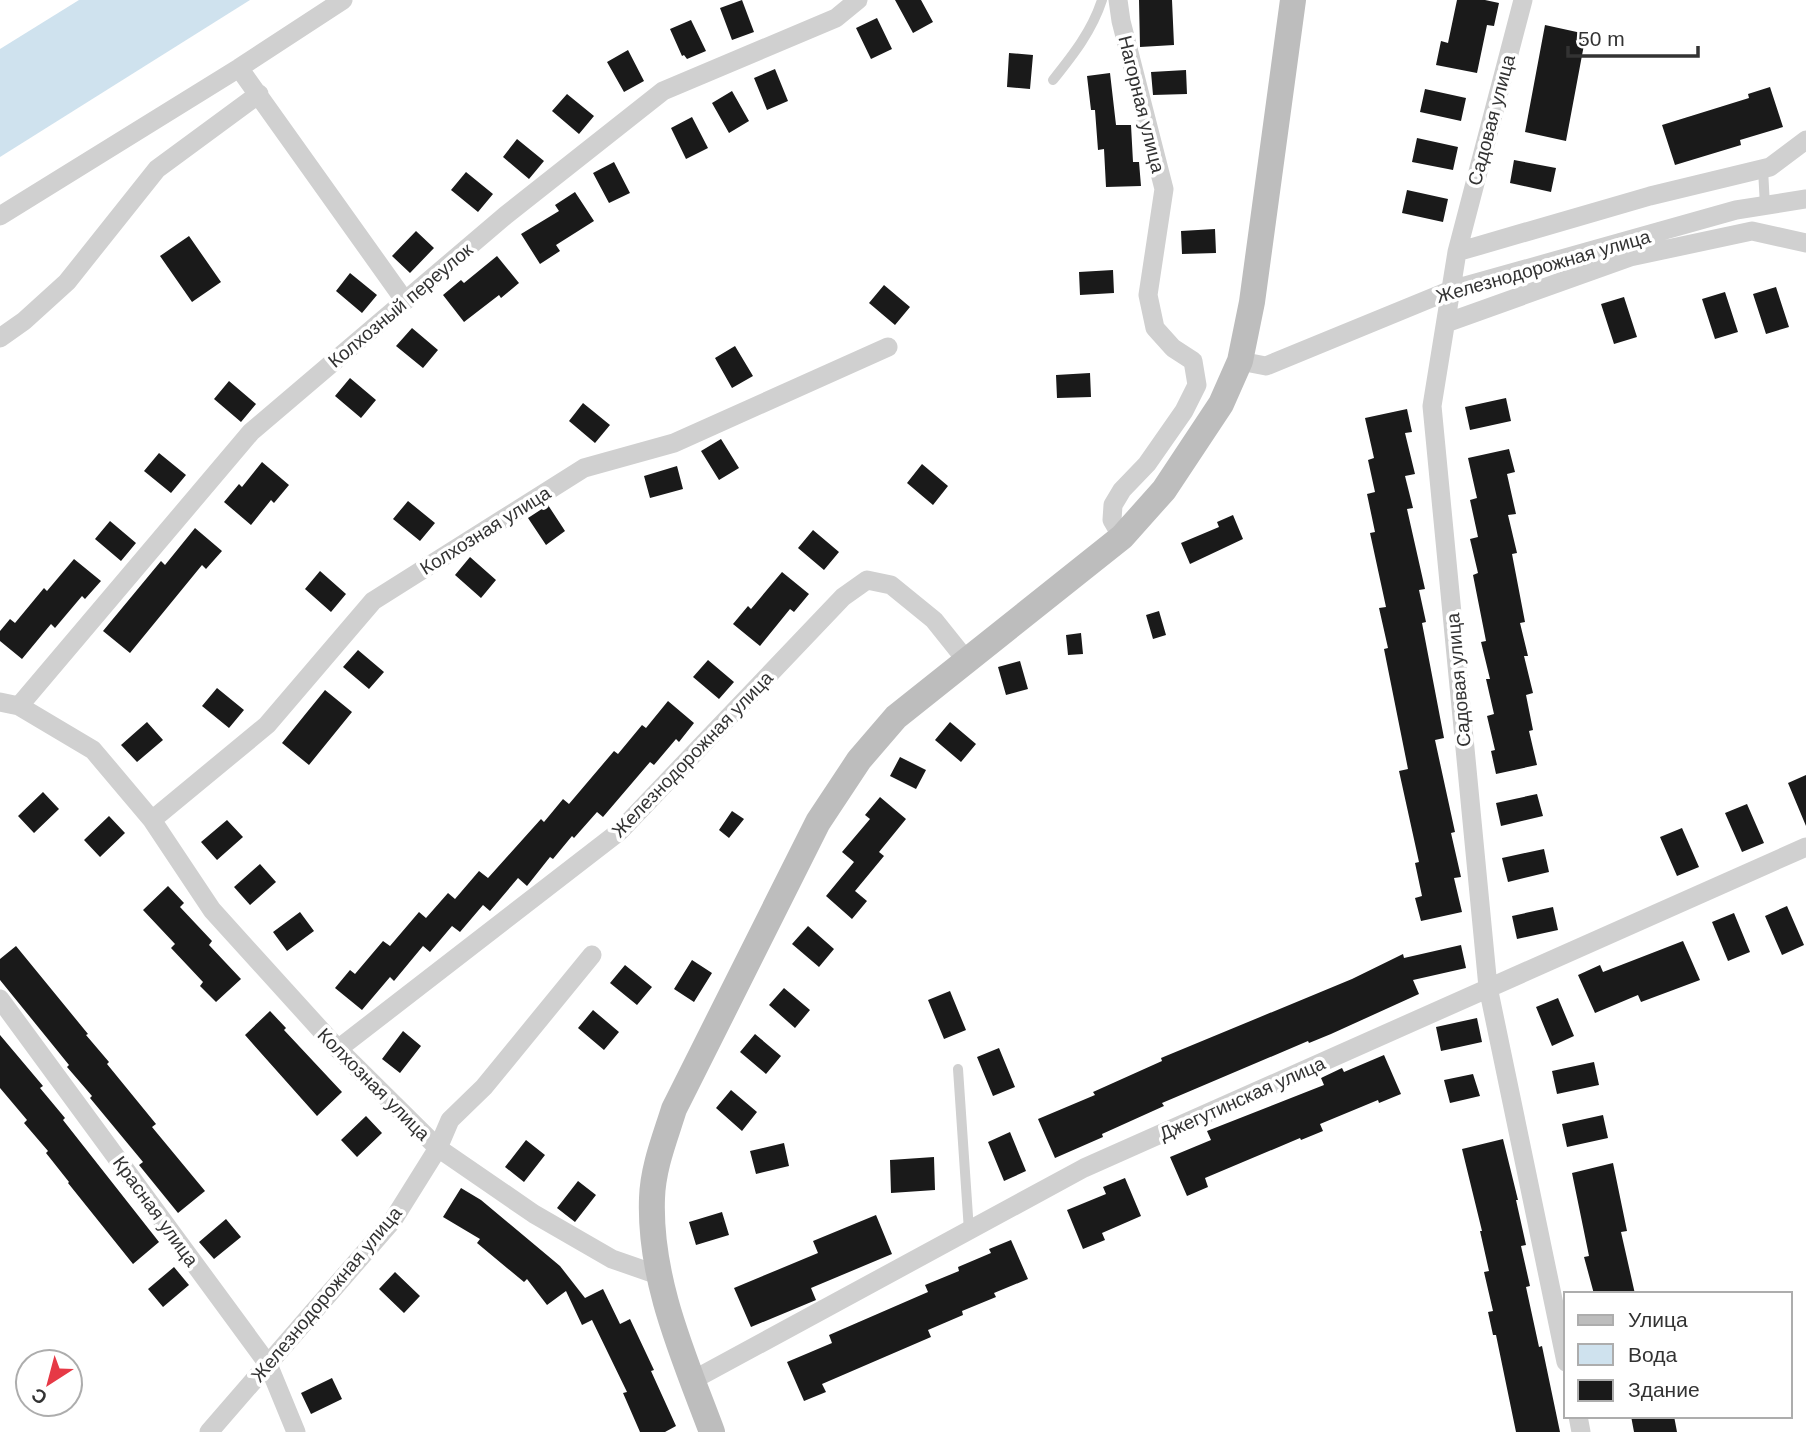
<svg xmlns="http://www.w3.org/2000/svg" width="1806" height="1432" viewBox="0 0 1806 1432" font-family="Arial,sans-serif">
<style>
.water{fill:#cfe2ee}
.building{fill:#1a1a1a}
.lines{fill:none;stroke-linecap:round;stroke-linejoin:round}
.lane{stroke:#d0d0d0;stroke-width:10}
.street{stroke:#d0d0d0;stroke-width:19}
.secondary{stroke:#bdbdbd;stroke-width:26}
.labels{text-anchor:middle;stroke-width:7;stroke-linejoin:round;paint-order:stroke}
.street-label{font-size:19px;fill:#333;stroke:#fff}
</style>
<rect width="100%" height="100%" fill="#fff"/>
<path class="water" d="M 79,0 L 250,0 L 0,157 L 0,49 Z"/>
<path class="building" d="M 742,0 L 754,32 L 732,40 L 720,8 Z
M 895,0 L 921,0 L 933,22 L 913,33 Z
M 1139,0 L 1172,0 L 1174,45 L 1140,47 Z
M 1457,0 L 1485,0 L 1499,3 L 1494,26 L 1487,25 L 1477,73 L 1436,65 L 1441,41 L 1448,43 Z
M 877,18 L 892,49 L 871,59 L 856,28 Z
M 691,20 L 706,51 L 687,59 L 684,55 L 682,56 L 670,29 Z
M 1545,25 L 1586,34 L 1566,141 L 1525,132 Z
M 628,50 L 644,81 L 624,92 L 607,62 Z
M 1009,53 L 1033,55 L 1030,89 L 1007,87 Z
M 775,69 L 788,101 L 767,110 L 754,78 Z
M 1186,70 L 1187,94 L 1153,95 L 1151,72 Z
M 1110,73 L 1116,125 L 1131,125 L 1133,162 L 1139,162 L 1141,186 L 1106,187 L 1104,149 L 1098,150 L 1095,110 L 1091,110 L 1087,76 Z
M 1770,87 L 1783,127 L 1740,140 L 1741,145 L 1675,165 L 1662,125 L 1749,98 L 1748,94 Z
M 1425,89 L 1466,98 L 1461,121 L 1420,112 Z
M 732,91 L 749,121 L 729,133 L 712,103 Z
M 567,94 L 594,116 L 579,134 L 552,111 Z
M 692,117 L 708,148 L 686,159 L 671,128 Z
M 1417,138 L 1458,147 L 1453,170 L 1412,162 Z
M 517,139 L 544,161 L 529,179 L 503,157 Z
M 1514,160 L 1556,168 L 1551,192 L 1510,183 Z
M 614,162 L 630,193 L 609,203 L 593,173 Z
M 466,172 L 493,194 L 478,212 L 451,190 Z
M 1407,190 L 1448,199 L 1443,222 L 1402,213 Z
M 575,192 L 594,221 L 556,245 L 560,251 L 540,264 L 521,234 L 559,211 L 555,205 Z
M 1215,229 L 1216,253 L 1182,254 L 1181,231 Z
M 416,231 L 434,248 L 410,273 L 392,256 Z
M 189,236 L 221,282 L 192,302 L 160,256 Z
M 497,256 L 519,283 L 501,298 L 499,295 L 464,322 L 443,295 L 461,280 L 464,283 Z
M 1113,270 L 1114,293 L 1080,295 L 1079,272 Z
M 350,273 L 377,295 L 362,313 L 336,291 Z
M 884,285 L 910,307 L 895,325 L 869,303 Z
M 1776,287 L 1789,327 L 1766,334 L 1753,294 Z
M 1725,292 L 1738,332 L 1715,339 L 1702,299 Z
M 1624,297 L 1637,337 L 1614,344 L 1601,304 Z
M 412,328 L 438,350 L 423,368 L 396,346 Z
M 735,346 L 753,376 L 732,388 L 715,358 Z
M 1090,373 L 1091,397 L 1057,398 L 1056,375 Z
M 350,378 L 376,400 L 361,418 L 335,396 Z
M 229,381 L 256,404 L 241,422 L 214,399 Z
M 1506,398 L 1511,421 L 1470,430 L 1465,407 Z
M 583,403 L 610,425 L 595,443 L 569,421 Z
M 1407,409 L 1412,432 L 1405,433 L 1415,474 L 1405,476 L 1413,508 L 1407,509 L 1425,589 L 1419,590 L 1426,622 L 1422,623 L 1444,738 L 1435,740 L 1455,832 L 1451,833 L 1461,877 L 1454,878 L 1462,912 L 1421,921 L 1415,898 L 1422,896 L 1415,863 L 1419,862 L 1399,771 L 1408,769 L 1384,649 L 1388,648 L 1379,608 L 1386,607 L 1370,533 L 1375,532 L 1367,494 L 1375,492 L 1368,460 L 1374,458 L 1365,418 Z
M 721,439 L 739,468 L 719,480 L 701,451 Z
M 1509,449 L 1515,472 L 1507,474 L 1516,514 L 1508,515 L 1517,553 L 1512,554 L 1525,622 L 1520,623 L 1528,656 L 1524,656 L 1533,693 L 1526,695 L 1533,730 L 1529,731 L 1537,765 L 1496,774 L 1491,751 L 1495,750 L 1487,716 L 1494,714 L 1486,679 L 1490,679 L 1481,642 L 1486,641 L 1473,575 L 1478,573 L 1470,539 L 1478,537 L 1470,500 L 1477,498 L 1468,458 Z
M 159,453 L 186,475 L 171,493 L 144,471 Z
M 262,462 L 289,485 L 274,503 L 271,500 L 251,525 L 224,502 L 239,484 L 242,487 Z
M 922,464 L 948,486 L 933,505 L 907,483 Z
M 677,466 L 683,489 L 650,498 L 644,476 Z
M 408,501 L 435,523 L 420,541 L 393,519 Z
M 548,505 L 565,531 L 546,545 L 528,518 Z
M 1233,515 L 1243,539 L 1190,564 L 1181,543 L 1219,527 L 1217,522 Z
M 110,521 L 136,543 L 121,561 L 95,539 Z
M 195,528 L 222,551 L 206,569 L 202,565 L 130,653 L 103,631 L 161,561 L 165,565 Z
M 813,530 L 839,552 L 824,570 L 798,548 Z
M 470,557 L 496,580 L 481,598 L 455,575 Z
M 74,559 L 101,581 L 85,599 L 82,596 L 55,628 L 51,624 L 22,659 L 0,641 L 0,631 L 10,619 L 15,623 L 44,588 L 47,591 Z
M 320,571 L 346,594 L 331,612 L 305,589 Z
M 782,572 L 809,594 L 794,612 L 790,609 L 760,646 L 733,624 L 748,606 L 751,609 Z
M 1159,611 L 1166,635 L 1153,639 L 1146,615 Z
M 1081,633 L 1083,654 L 1068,655 L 1066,635 Z
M 358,650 L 384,672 L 369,689 L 343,667 Z
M 708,660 L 734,682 L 719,699 L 693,677 Z
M 1020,661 L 1028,689 L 1006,695 L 998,667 Z
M 217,688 L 244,710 L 229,728 L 202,706 Z
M 325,690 L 352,712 L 309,765 L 282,743 Z
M 668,701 L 694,723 L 679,742 L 676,739 L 654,765 L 650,762 L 603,817 L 597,812 L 574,838 L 572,836 L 553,859 L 550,857 L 527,886 L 518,878 L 490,911 L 483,905 L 460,932 L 452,926 L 430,952 L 423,946 L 394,981 L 390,977 L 362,1010 L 335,988 L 350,970 L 355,974 L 383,941 L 390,946 L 419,912 L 426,918 L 448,893 L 455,899 L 479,871 L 488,878 L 541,819 L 544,822 L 563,799 L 569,804 L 614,751 L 618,754 L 642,725 L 646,728 Z
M 147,722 L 163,740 L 137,762 L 121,745 Z
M 950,722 L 976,744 L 961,762 L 935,740 Z
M 900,757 L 926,770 L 916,789 L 890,776 Z
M 1806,775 L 1806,826 L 1788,783 Z
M 43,792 L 59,809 L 34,833 L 18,816 Z
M 1537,794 L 1543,816 L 1501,826 L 1496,803 Z
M 880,797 L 906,819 L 879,852 L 884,856 L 855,891 L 867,901 L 852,919 L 826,896 L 854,862 L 842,852 L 870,819 L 865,815 Z
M 1747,804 L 1764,843 L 1742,852 L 1725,813 Z
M 732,811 L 744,819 L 729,838 L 719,830 Z
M 109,816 L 125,833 L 100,857 L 84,840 Z
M 227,820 L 243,837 L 217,860 L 201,842 Z
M 1682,828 L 1699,867 L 1677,876 L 1660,837 Z
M 1544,849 L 1549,872 L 1508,882 L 1502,858 Z
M 260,864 L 276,882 L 250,905 L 234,887 Z
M 168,886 L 184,903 L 180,907 L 212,941 L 209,945 L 241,979 L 216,1002 L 200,986 L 203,982 L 171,948 L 175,944 L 143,910 Z
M 1787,906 L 1804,945 L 1782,955 L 1765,916 Z
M 1553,907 L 1558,930 L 1517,939 L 1512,916 Z
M 300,912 L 314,931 L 287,951 L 273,932 Z
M 1734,913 L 1750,952 L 1728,961 L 1712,922 Z
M 808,926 L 834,949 L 819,967 L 792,944 Z
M 1683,941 L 1700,980 L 1641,1002 L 1638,995 L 1595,1013 L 1578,975 L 1600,965 L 1603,972 Z
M 1461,945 L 1466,968 L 1413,980 L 1419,994 L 1331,1034 L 1309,1043 L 1308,1041 L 1162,1103 L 1164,1106 L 1102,1134 L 1103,1137 L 1055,1158 L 1038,1119 L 1095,1095 L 1093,1092 L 1162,1061 L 1161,1058 L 1352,979 L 1403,954 L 1404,958 Z
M 16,946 L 88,1034 L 86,1035 L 109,1062 L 107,1064 L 156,1124 L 152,1127 L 205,1191 L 178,1213 L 139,1165 L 143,1162 L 90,1098 L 92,1096 L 67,1067 L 69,1065 L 0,980 L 0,959 Z
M 692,960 L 712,973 L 694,1002 L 674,989 Z
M 625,965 L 652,987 L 637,1005 L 610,983 Z
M 784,988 L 810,1010 L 795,1028 L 769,1005 Z
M 950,991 L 966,1030 L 944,1039 L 928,1000 Z
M 1558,998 L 1574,1036 L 1552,1046 L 1536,1007 Z
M 593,1010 L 619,1032 L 604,1050 L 578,1028 Z
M 270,1011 L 286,1028 L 284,1030 L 342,1092 L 317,1116 L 245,1035 Z
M 1477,1018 L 1482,1042 L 1441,1051 L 1436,1027 Z
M 403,1031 L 421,1046 L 400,1073 L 382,1059 Z
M 755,1034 L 781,1056 L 766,1074 L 740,1052 Z
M 0,1035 L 43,1086 L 40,1088 L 65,1118 L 63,1120 L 159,1242 L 133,1264 L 68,1183 L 69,1182 L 46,1153 L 48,1151 L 24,1123 L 27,1120 L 0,1088 Z
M 999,1048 L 1015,1087 L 993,1096 L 977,1057 Z
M 1384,1055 L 1401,1094 L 1379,1103 L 1378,1100 L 1320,1124 L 1323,1131 L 1301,1140 L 1300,1138 L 1205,1178 L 1208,1187 L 1187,1196 L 1170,1157 L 1211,1140 L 1207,1131 L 1324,1085 L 1321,1078 L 1342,1068 L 1344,1072 Z
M 1594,1062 L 1599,1085 L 1557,1094 L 1552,1071 Z
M 1473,1074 L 1480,1096 L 1450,1103 L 1444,1080 Z
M 731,1090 L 757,1112 L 742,1131 L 716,1108 Z
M 1603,1115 L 1608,1138 L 1567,1147 L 1562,1124 Z
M 366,1116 L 382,1133 L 357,1157 L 341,1140 Z
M 1010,1132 L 1026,1171 L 1004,1181 L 988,1142 Z
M 1503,1139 L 1518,1200 L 1516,1200 L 1526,1245 L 1521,1246 L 1530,1286 L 1526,1287 L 1539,1347 L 1542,1346 L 1560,1432 L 1516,1432 L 1496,1335 L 1493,1335 L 1488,1312 L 1493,1311 L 1484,1272 L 1489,1271 L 1480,1231 L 1482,1231 L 1462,1149 Z
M 526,1140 L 545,1155 L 524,1182 L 505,1167 Z
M 784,1143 L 789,1166 L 756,1174 L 750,1151 Z
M 934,1157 L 935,1190 L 891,1193 L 890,1160 Z
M 1613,1163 L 1627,1231 L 1621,1232 L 1635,1294 L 1594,1294 L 1584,1257 L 1589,1256 L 1572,1173 Z
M 1125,1178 L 1141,1216 L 1102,1233 L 1105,1240 L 1083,1249 L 1067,1210 L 1106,1194 L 1103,1187 Z
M 578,1181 L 596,1195 L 575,1222 L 557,1208 Z
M 461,1188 L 481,1200 L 560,1266 L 585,1298 L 603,1289 L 620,1324 L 630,1319 L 654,1370 L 651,1371 L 676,1426 L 665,1432 L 640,1432 L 623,1393 L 627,1392 L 592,1320 L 582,1325 L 566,1291 L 547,1305 L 527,1279 L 524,1282 L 477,1243 L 480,1239 L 443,1217 Z
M 722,1212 L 729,1235 L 696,1245 L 689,1222 Z
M 876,1215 L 892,1254 L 811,1288 L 816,1300 L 751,1327 L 734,1288 L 818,1253 L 813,1241 Z
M 226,1219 L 241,1237 L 214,1259 L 199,1242 Z
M 1011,1240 L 1028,1279 L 994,1293 L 996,1297 L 962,1311 L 963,1315 L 928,1330 L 931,1337 L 822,1384 L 826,1392 L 804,1401 L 787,1362 L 832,1343 L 829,1335 L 928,1292 L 925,1285 L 959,1271 L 958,1267 L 991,1253 L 989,1249 Z
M 174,1267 L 189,1285 L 163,1307 L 148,1289 Z
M 395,1272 L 420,1296 L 404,1313 L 379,1289 Z
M 332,1378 L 342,1399 L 311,1414 L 301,1393 Z
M 1631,1416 L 1674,1416 L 1677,1432 L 1634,1432 Z"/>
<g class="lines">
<path class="lane" d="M 1053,80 C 1073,55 1092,31 1102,0
M 1763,169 L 1765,206
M 958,1069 L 969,1231"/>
<path class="street" d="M 1118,0 L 1121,21 L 1164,189 L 1148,295 L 1155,328 L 1173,348 L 1193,361 L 1197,385 L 1184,411 L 1147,464 L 1122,490 L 1113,505 L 1112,520 L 1122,537
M 1523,0 L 1457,252 L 1432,406 L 1488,987 L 1566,1362
M 239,68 L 405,301
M 0,216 L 239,68 L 343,0
M 1457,252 L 1650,196 L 1770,167 L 1806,140
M 1446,323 L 1630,257 L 1752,231 L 1806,243
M 0,338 L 24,321 L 67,282 L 157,169 L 259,94
M 1240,361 L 1266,366 L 1451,290 L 1736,210 L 1806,199
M 0,702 L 19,706 L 93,750 L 152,820 L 212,910 L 338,1049 L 438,1148 L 534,1214 L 612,1259 L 658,1275
M 19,706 L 251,432 L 506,215 L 663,91 L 836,18 L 858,0
M 152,820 L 267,725 L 373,601 L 584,468 L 674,443 L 888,347
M 0,999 L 268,1364 L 296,1432
M 338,1049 L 620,831 L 843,597 L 867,580 L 891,585 L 934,620 L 966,660
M 693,1380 L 1084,1168 L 1806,847
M 1578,1416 L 1581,1432
M 209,1432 L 393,1220 L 438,1148 L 450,1120 L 484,1087 L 592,955"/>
<path class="secondary" d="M 712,1432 C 684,1357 649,1280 652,1198 C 653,1167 665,1138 674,1109 L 818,822 L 859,760 L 896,717 L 1122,537 L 1164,490 L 1221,404 L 1240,361 L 1252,302 L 1293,0"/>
</g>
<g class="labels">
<g class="street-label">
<text transform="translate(1142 104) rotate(76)" y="7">Нагорная улица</text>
<text transform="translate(1491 120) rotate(-75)" y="7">Садовая улица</text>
<text transform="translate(1543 266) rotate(-16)" y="7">Железнодорожная улица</text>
<text transform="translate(400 305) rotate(-40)" y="7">Колхозный переулок</text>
<text transform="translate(485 530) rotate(-32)" y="7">Колхозная улица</text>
<text transform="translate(1458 680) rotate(-95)" y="7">Садовая улица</text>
<text transform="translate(692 754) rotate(-46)" y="7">Железнодорожная улица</text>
<text transform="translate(374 1084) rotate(45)" y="7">Колхозная улица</text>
<text transform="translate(1242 1098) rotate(-24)" y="7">Джегутинская улица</text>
<text transform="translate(156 1211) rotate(54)" y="7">Красная улица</text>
<text transform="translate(326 1294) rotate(-50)" y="7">Железнодорожная улица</text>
</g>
</g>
<rect x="1564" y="1292" width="228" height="126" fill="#ffffff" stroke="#adadad" stroke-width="2"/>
<rect x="1578" y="1315" width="35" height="10" fill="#bdbdbd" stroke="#adadad" stroke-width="2"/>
<text x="1628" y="1327" font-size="21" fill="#333333">Улица</text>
<rect x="1578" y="1344" width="35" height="21" fill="#cfe2ee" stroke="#adadad" stroke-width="2"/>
<text x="1628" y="1362" font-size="21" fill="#333333">Вода</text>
<rect x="1578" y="1380" width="35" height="21" fill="#1a1a1a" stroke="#adadad" stroke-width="2"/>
<text x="1628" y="1397" font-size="21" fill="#333333">Здание</text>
<g transform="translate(49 1383) rotate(216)"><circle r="33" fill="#ffffff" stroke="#adadad" stroke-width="2"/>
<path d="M0-5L12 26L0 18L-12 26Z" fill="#e63946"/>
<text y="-10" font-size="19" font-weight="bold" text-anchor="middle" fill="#333333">С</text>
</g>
<path d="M1568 46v10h130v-10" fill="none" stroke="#333333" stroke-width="3.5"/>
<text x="1578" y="46" font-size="21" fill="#333333" stroke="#ffffff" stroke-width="5" paint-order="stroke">50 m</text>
</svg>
